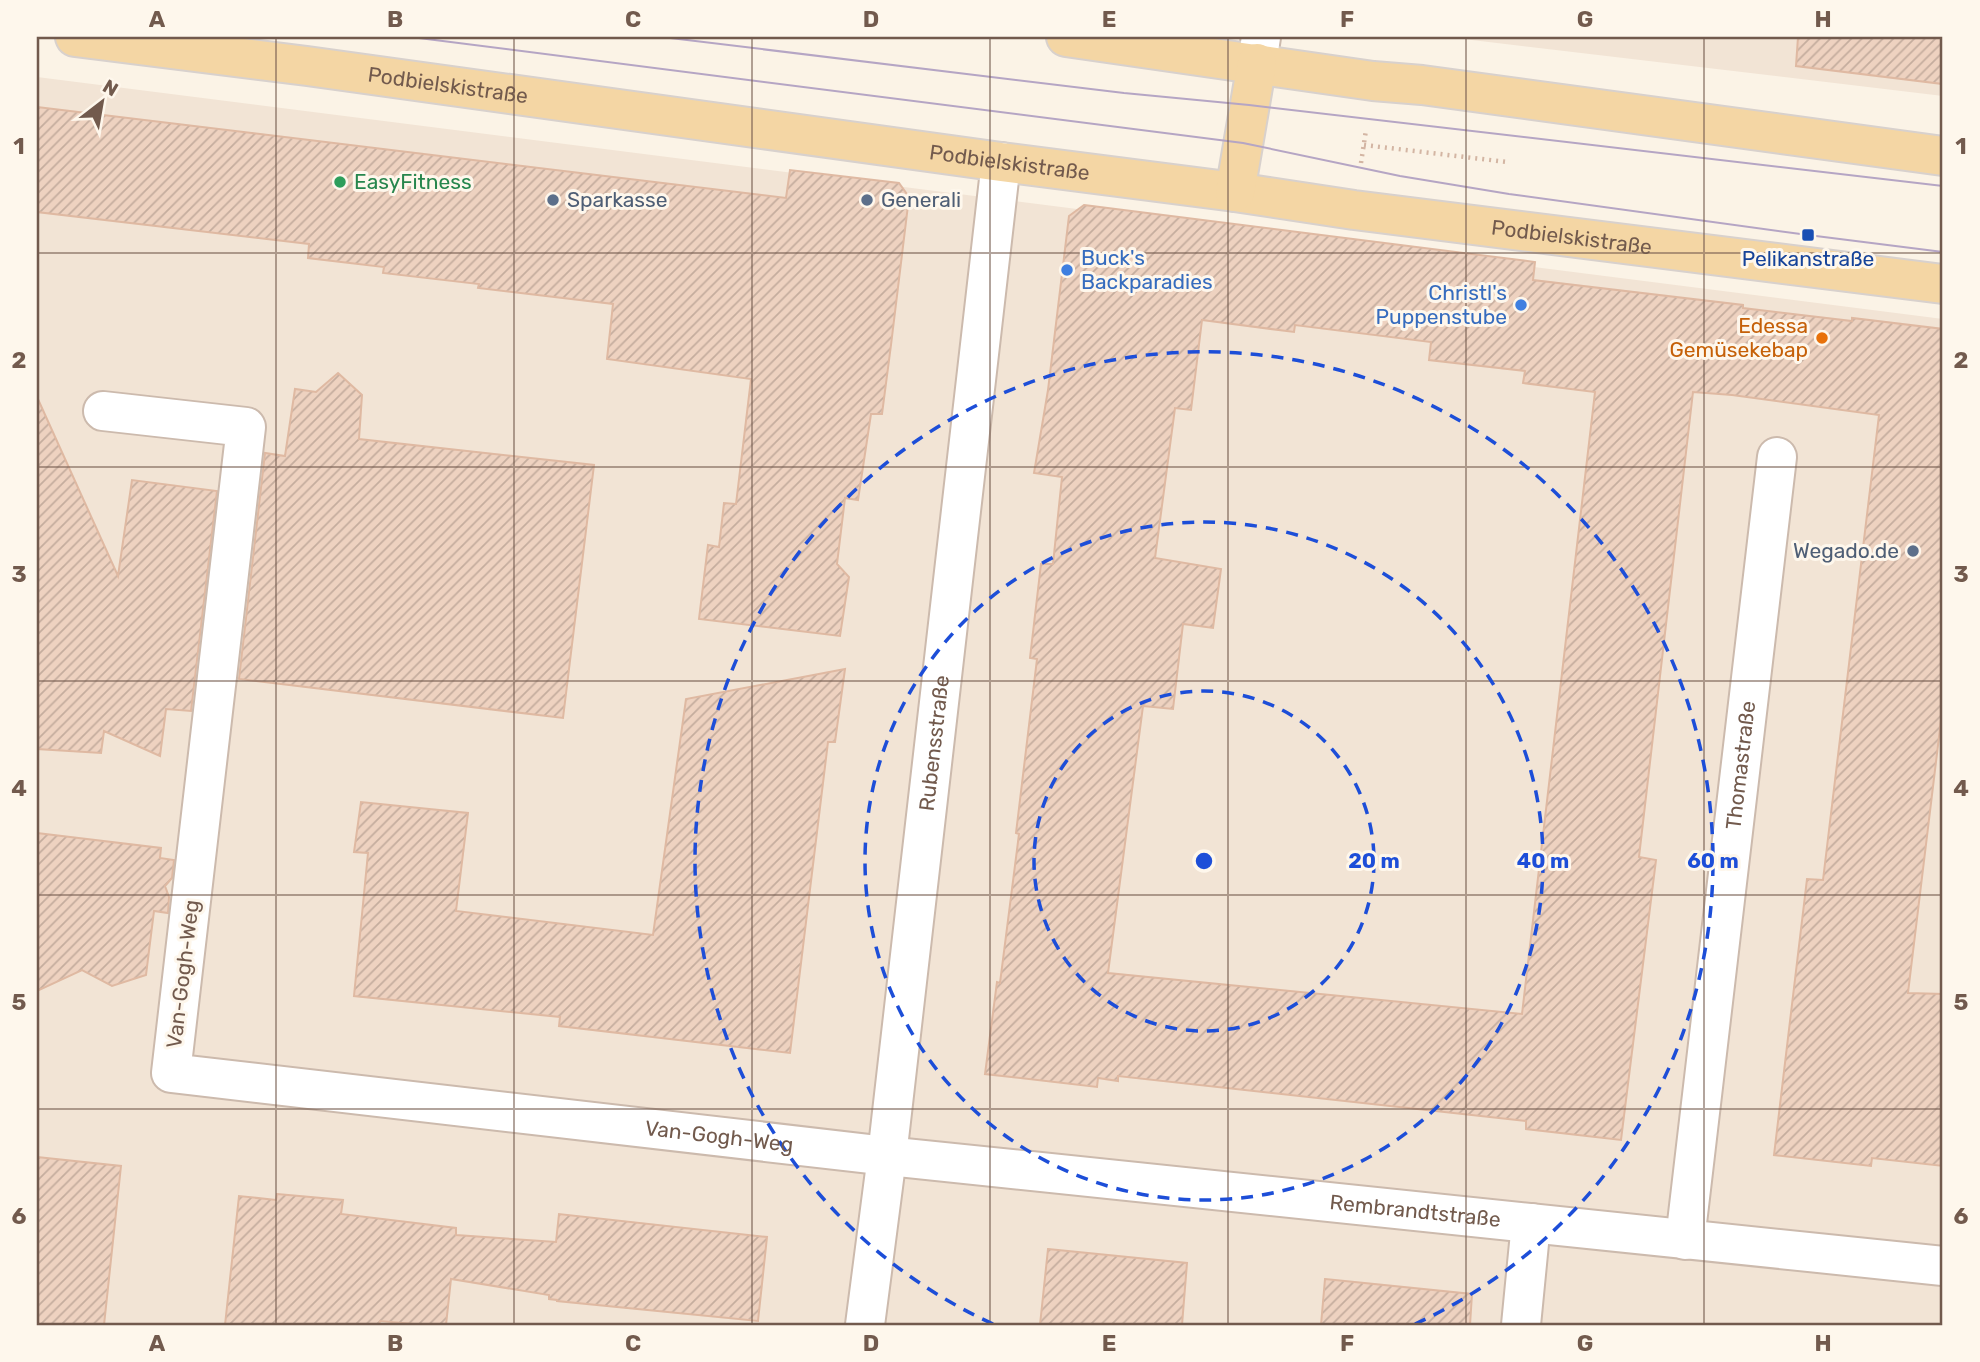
<svg xmlns="http://www.w3.org/2000/svg" width="1980" height="1362" viewBox="0 0 1980 1362" font-family="Rubik,sans-serif">
<style>
.residential{fill:#f2e4d5}
.building{fill:url(#building-hatch);stroke:#dfb9a2;stroke-width:2;fill-rule:evenodd}
.lines{fill:none;stroke-linecap:round;stroke-linejoin:round}
.minor-casing{stroke:#ccbaad;stroke-width:42}
.major-casing{stroke:#d8d1cd;stroke-width:42}
.path{stroke:#d3b5a3;stroke-width:4.5;stroke-dasharray:2 5;stroke-linecap:butt}
.minor{stroke:#fff;stroke-width:38}
.major{stroke:#f4d6a4;stroke-width:38}
.tram{stroke:#b5a5c4;stroke-width:2}
.grid{fill:none;stroke:#725a4d;stroke-width:2;stroke-opacity:0.55}
.ring{fill:none;stroke:#1d4ed8;stroke-width:3.5;stroke-dasharray:12 9}
.leisure-dot{fill:#2e9e5b;stroke:#fef7ec;stroke-width:2.5}
.service-dot{fill:#5c6f8a;stroke:#fef7ec;stroke-width:2.5}
.transit-dot{fill:#1a4fb4;stroke:#fef7ec;stroke-width:2.5}
.shop-dot{fill:#3f7fe0;stroke:#fef7ec;stroke-width:2.5}
.food-dot{fill:#e8710a;stroke:#fef7ec;stroke-width:2.5}
.labels{text-anchor:middle;stroke-width:6;stroke-linejoin:round;paint-order:stroke}
.street-label{font-size:21px;fill:#725a4d;stroke:#fef7ec}
.leisure-label{font-size:21px;fill:#27864d;stroke:#fef7ec;text-anchor:start}
.service-label{font-size:21px;fill:#4e5e75;stroke:#fef7ec;text-anchor:start}
.shop-label{font-size:21px;fill:#366cbe;stroke:#fef7ec;text-anchor:start}
.transit-label{font-size:21px;fill:#164399;stroke:#fef7ec}
.food-label{font-size:21px;fill:#c56008;stroke:#fef7ec;text-anchor:end}
.centre{fill:#1d4ed8;stroke:#fef7ec;stroke-width:3.5}
.ring-label{font-size:21px;text-anchor:middle;font-weight:bold;fill:#1d4ed8;stroke:#fef7ec;stroke-width:6;stroke-linejoin:round;paint-order:stroke}
.neatline{fill:none;stroke:#725a4d;stroke-width:2.5}
.grid-label{font-size:23px;text-anchor:middle;font-weight:bold;fill:#725a4d}
</style>
<defs>
<pattern id="building-hatch" width="6" height="6" patternUnits="userSpaceOnUse" patternTransform="scale(1.75)"><rect width="6" height="6" fill="#eed2c0"/><path d="M-1 1l2-2M0 6l6-6M5 7l2-2" fill="none" stroke="#c5ad9e"/></pattern>
</defs>
<rect width="100%" height="100%" fill="#fbf3e6"/>
<path class="residential" d="M 1447,37 L 1943,37 L 1943,96 Z
M 37,77 L 1943,319 L 1943,1325 L 37,1325 Z"/>
<path class="building" d="M 1798,37 L 1943,37 L 1943,84 L 1796,66 Z
M 37,107 L 786,198 L 790,170 L 899,183 L 909,197 L 891,345 L 882,414 L 871,414 L 858,500 L 845,498 L 837,564 L 849,577 L 840,636 L 699,619 L 708,545 L 719,547 L 724,503 L 736,504 L 751,379 L 607,359 L 613,304 L 478,288 L 479,284 L 383,273 L 384,267 L 308,258 L 309,244 L 37,212 Z
M 1084,205 L 1535,262 L 1533,280 L 1743,305 L 1743,308 L 1852,321 L 1852,318 L 1943,329 L 1943,704 L 1908,993 L 1943,994 L 1943,1166 L 1872,1158 L 1871,1166 L 1774,1155 L 1807,879 L 1823,880 L 1879,415 L 1732,395 L 1693,392 L 1639,857 L 1656,860 L 1621,1140 L 1526,1129 L 1526,1121 L 1118,1076 L 1118,1081 L 1098,1078 L 1097,1087 L 985,1074 L 997,982 L 1000,983 L 1019,834 L 1016,833 L 1037,659 L 1030,658 L 1041,564 L 1053,564 L 1062,477 L 1034,473 L 1048,390 L 1069,216 ZM 1202,320 L 1294,332 L 1295,325 L 1431,342 L 1429,360 L 1525,371 L 1523,383 L 1595,392 L 1522,1014 L 1108,973 L 1143,706 L 1173,709 L 1183,624 L 1213,628 L 1221,569 L 1155,558 L 1175,408 L 1191,410 Z
M 338,373 L 362,395 L 359,439 L 594,465 L 563,718 L 239,679 L 265,453 L 285,456 L 295,389 L 316,392 Z
M 37,397 L 118,576 L 132,480 L 217,491 L 191,711 L 166,709 L 160,756 L 104,731 L 101,753 L 37,749 Z
M 845,669 L 835,742 L 828,742 L 790,1053 L 559,1026 L 560,1017 L 354,996 L 368,853 L 354,852 L 361,802 L 468,813 L 456,911 L 653,935 L 686,699 Z
M 37,833 L 161,848 L 160,858 L 174,860 L 172,878 L 165,886 L 169,897 L 168,913 L 154,911 L 146,975 L 112,986 L 82,970 L 37,991 Z
M 37,1157 L 121,1166 L 104,1325 L 37,1325 Z
M 277,1194 L 343,1200 L 341,1214 L 456,1228 L 456,1235 L 556,1242 L 559,1214 L 767,1237 L 758,1321 L 557,1301 L 557,1300 L 549,1299 L 549,1295 L 451,1279 L 446,1325 L 426,1325 L 380,1321 L 379,1325 L 225,1325 L 239,1196 L 276,1200 Z
M 1048,1249 L 1187,1263 L 1182,1325 L 1040,1325 Z
M 1325,1279 L 1472,1294 L 1470,1325 L 1321,1325 Z"/>
<g class="lines">
<defs>
<g id="minor">
<path d="M 1257,63 L 1261,37"/>
<path id="s1" d="M 103,411 L 246,427 L 171,1073 L 887,1156 L 1943,1266"/>
<path id="s2" d="M 1685,1240 L 1777,457"/>
<path id="s3" d="M 865,1325 L 887,1156 L 1001,162"/>
<path d="M 1521,1325 L 1531,1223"/>
</g>
<g id="major">
<path id="s4" d="M 75,37 L 307,66 L 1001,162 L 1235,192 L 1354,210 L 1943,284"/>
<path d="M 1066,37 L 1373,81 L 1422,85 L 1943,156"/>
<path d="M 1235,192 L 1257,63"/>
</g>
</defs>
<use href="#minor" class="minor-casing"/>
<use href="#major" class="major-casing"/>
<path class="path" d="M 1364,145 L 1507,162
M 1361,163 L 1366,130"/>
<use href="#minor" class="minor"/>
<use href="#major" class="major"/>
<path class="tram" d="M 411,37 L 1243,143 L 1400,176 L 1509,194 L 1808,235 L 1943,252
M 662,37 L 1124,93 L 1249,105 L 1943,186"/>
</g>
<path class="grid" d="M 276,37 L 276,1325M 514,37 L 514,1325M 752,37 L 752,1325M 990,37 L 990,1325M 1228,37 L 1228,1325M 1466,37 L 1466,1325M 1704,37 L 1704,1325M 37,253 L 1943,253M 37,467 L 1943,467M 37,681 L 1943,681M 37,895 L 1943,895M 37,1109 L 1943,1109"/>
<g class="ring">
<circle cx="1204" cy="861" r="170"/>
<circle cx="1204" cy="861" r="339"/>
<path d="M993 1324A509 509 0 1 1 1415 1324"/>
</g>
<circle class="leisure-dot" cx="340" cy="182" r="7"/>
<g class="service-dot">
<circle cx="553" cy="200" r="7"/>
<circle cx="867" cy="200" r="7"/>
<circle cx="1913" cy="551" r="7"/>
</g>
<rect class="transit-dot" x="1801" y="228" width="14" height="14" rx="3.5"/>
<g class="shop-dot">
<circle cx="1067" cy="270" r="7"/>
<circle cx="1521" cy="305" r="7"/>
</g>
<circle class="food-dot" cx="1822" cy="338" r="7"/>
<g class="labels">
<g class="street-label">
<text dy="7" stroke="none"><textPath href="#s4" startOffset="376">Podbielskistraße</textPath></text>
<text dy="7" stroke="none"><textPath href="#s4" startOffset="943">Podbielskistraße</textPath></text>
<text dy="7" stroke="none"><textPath href="#s4" startOffset="1510">Podbielskistraße</textPath></text>
<text dy="7" stroke="none"><textPath href="#s3" startOffset="586">Rubensstraße</textPath></text>
<text dy="7" stroke="none"><textPath href="#s2" startOffset="478">Thomastraße</textPath></text>
<text transform="translate(183 974) rotate(-83)" y="7">Van-Gogh-Weg</text>
<text dy="7" stroke="none"><textPath href="#s1" startOffset="1346">Van-Gogh-Weg</textPath></text>
<text dy="7" stroke="none"><textPath href="#s1" startOffset="2046">Rembrandtstraße</textPath></text>
</g>
<g class="leisure-label">
<text x="354" y="189">EasyFitness</text>
</g>
<g class="service-label">
<text x="567" y="207">Sparkasse</text>
<text x="881" y="207">Generali</text>
<text x="1899" y="558" text-anchor="end">Wegado.de</text>
</g>
<g class="shop-label">
<text x="1081" y="265">Buck's<tspan x="1081" dy="24">Backparadies</tspan></text>
<text x="1507" y="300" text-anchor="end">Christl's<tspan x="1507" dy="24">Puppenstube</tspan></text>
</g>
<g class="transit-label">
<text x="1808" y="266">Pelikanstraße</text>
</g>
<g class="food-label">
<text x="1808" y="333">Edessa<tspan x="1808" dy="24">Gemüsekebap</tspan></text>
</g>
</g>
<circle cx="1204" cy="861" r="10" class="centre"/>
<g class="ring-label">
<text x="1374" y="868">20 m</text>
<text x="1543" y="868">40 m</text>
<text x="1713" y="868">60 m</text>
</g>
<rect width="1980" height="1362" fill="none" stroke="#fef7ec" stroke-width="77"/>
<g transform="translate(102 102) rotate(31)" stroke="#fef7ec" stroke-width="5" paint-order="stroke">
<path d="M0-5L12 26L0 18L-12 26Z" fill="#725a4d"/>
<text y="-10" font-size="19" font-weight="bold" text-anchor="middle" fill="#725a4d">N</text>
</g>
<rect x="38" y="38" width="1903" height="1286" class="neatline"/>
<g class="grid-label">
<text x="157" y="27">A</text>
<text x="395" y="27">B</text>
<text x="633" y="27">C</text>
<text x="871" y="27">D</text>
<text x="1109" y="27">E</text>
<text x="1347" y="27">F</text>
<text x="1585" y="27">G</text>
<text x="1823" y="27">H</text>
<text x="19" y="154">1</text>
<text x="1961" y="154">1</text>
<text x="19" y="368">2</text>
<text x="1961" y="368">2</text>
<text x="19" y="582">3</text>
<text x="1961" y="582">3</text>
<text x="19" y="796">4</text>
<text x="1961" y="796">4</text>
<text x="19" y="1010">5</text>
<text x="1961" y="1010">5</text>
<text x="19" y="1224">6</text>
<text x="1961" y="1224">6</text>
<text x="157" y="1351">A</text>
<text x="395" y="1351">B</text>
<text x="633" y="1351">C</text>
<text x="871" y="1351">D</text>
<text x="1109" y="1351">E</text>
<text x="1347" y="1351">F</text>
<text x="1585" y="1351">G</text>
<text x="1823" y="1351">H</text>
</g>
</svg>
